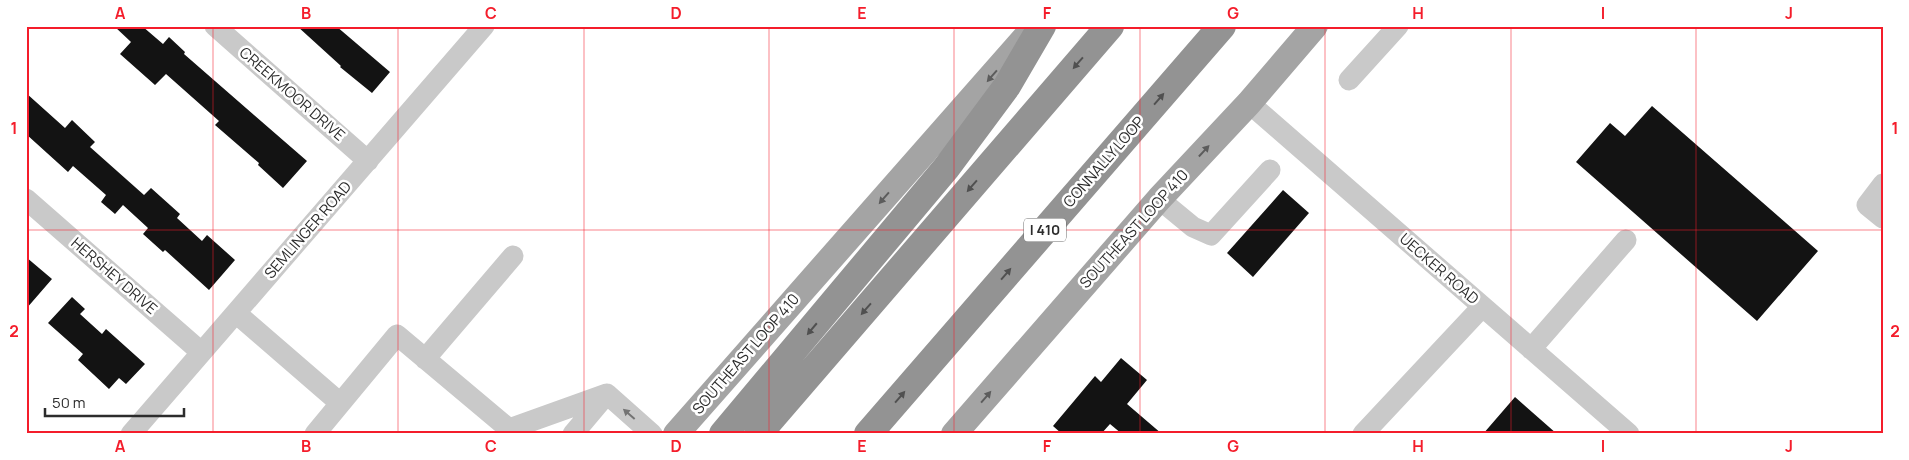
<svg xmlns="http://www.w3.org/2000/svg" width="1909" height="460" viewBox="0 0 1909 460" font-family="Manrope,sans-serif">
<style>
.building{fill:#131313}
.lines{fill:none;stroke-linecap:round;stroke-linejoin:round}
.minor{stroke:#c9c9c9;stroke-width:21}
.major{stroke:#a4a4a4;stroke-width:26}
.highway{stroke:#939393;stroke-width:28}
.oneway{fill:#505050}
.oneway2{fill:#5c5c5c}
.oneway3{fill:#737373}
.grid{fill:none;stroke:#f41d2b;stroke-width:1;stroke-opacity:0.55}
.labels{text-anchor:middle;stroke-width:5;stroke-linejoin:round;paint-order:stroke}
.shield{fill:#fff;stroke:#6b6b6b;stroke-width:1}
.shield-label{font-size:14px;font-weight:bold;fill:#2c2c2c}
.street-label{font-size:15px;fill:#2c2c2c;stroke:#fff}
.neatline{fill:none;stroke:#f41d2b;stroke-width:2}
.grid-label{font-size:16px;text-anchor:middle;font-weight:bold;fill:#f41d2b}
</style>
<rect width="100%" height="100%" fill="#fff"/>
<path class="building" d="M 114,26 L 142,26 L 163,44 L 169,37 L 185,52 L 184,54 L 307,161 L 283,188 L 258,165 L 259,163 L 215,125 L 219,121 L 166,74 L 155,85 L 120,54 L 131,42 Z
M 297,26 L 336,26 L 390,72 L 372,93 L 340,67 L 341,66 Z
M 26,93 L 65,128 L 72,120 L 95,142 L 90,147 L 144,195 L 151,188 L 180,214 L 177,218 L 202,241 L 207,235 L 235,260 L 209,290 L 165,250 L 163,252 L 143,234 L 148,228 L 123,205 L 115,214 L 101,202 L 106,195 L 73,166 L 68,172 L 26,134 Z
M 1652,106 L 1818,251 L 1757,321 L 1576,162 L 1610,123 L 1625,136 Z
M 1283,190 L 1309,213 L 1253,277 L 1227,253 Z
M 26,257 L 52,279 L 26,309 Z
M 72,297 L 85,309 L 80,314 L 102,334 L 106,329 L 145,364 L 126,384 L 119,378 L 109,389 L 78,360 L 83,354 L 48,323 Z
M 1121,358 L 1147,380 L 1127,404 L 1162,434 L 1122,434 L 1110,424 L 1101,434 L 1062,434 L 1053,426 L 1095,376 L 1101,382 Z
M 1515,397 L 1557,434 L 1483,434 Z"/>
<g class="lines">
<path class="minor" d="M 215,26 L 368,161
M 1349,80 L 1398,26
M 1249,103 L 1629,434
M 1883,184 L 1867,205 L 1883,218
M 26,199 L 201,352
M 1159,199 L 1193,227 L 1211,235 L 1270,170
M 236,313 L 340,403
M 1531,349 L 1626,240
M 425,359 L 513,256
M 607,394 L 652,434
M 509,429 L 607,394
M 131,434 L 484,26
M 315,434 L 397,335 L 509,429 L 506,434
M 573,434 L 605,396
M 1363,434 L 1482,307"/>
<path class="major" d="M 676,434 L 1030,32
M 954,434 L 1159,199 L 1249,103 L 1315,26"/>
<path class="highway" d="M 723,434 L 947,167 L 1007,86 L 1042,26
M 758,434 L 1110,26
M 868,434 L 1222,26"/>
</g>
<defs><path id="oneway-solid" d="M-6-.8H1V-3.2L6.5 0L1 3.2V.8H-6Z" transform="scale(1.25)"/></defs>
<g class="oneway">
<use href="#oneway-solid" transform="translate(1078 63) rotate(131)"/>
<use href="#oneway-solid" transform="translate(1159 99) rotate(-49)"/>
<use href="#oneway-solid" transform="translate(972 186) rotate(131)"/>
<use href="#oneway-solid" transform="translate(1006 274) rotate(-49)"/>
<use href="#oneway-solid" transform="translate(866 309) rotate(131)"/>
<use href="#oneway-solid" transform="translate(812 329) rotate(130)"/>
<use href="#oneway-solid" transform="translate(900 397) rotate(-49)"/>
</g>
<g class="oneway2">
<use href="#oneway-solid" transform="translate(992 76) rotate(131)"/>
<use href="#oneway-solid" transform="translate(1204 151) rotate(-47)"/>
<use href="#oneway-solid" transform="translate(884 198) rotate(131)"/>
<use href="#oneway-solid" transform="translate(986 397) rotate(-49)"/>
</g>
<use class="oneway3" href="#oneway-solid" transform="translate(629 414) rotate(-139)"/>
<path class="grid" d="M 213,26 L 213,434M 398,26 L 398,434M 584,26 L 584,434M 769,26 L 769,434M 954,26 L 954,434M 1140,26 L 1140,434M 1325,26 L 1325,434M 1511,26 L 1511,434M 1696,26 L 1696,434M 26,230 L 1883,230"/>
<g class="labels">
<rect class="shield" x="1024" y="218.5" width="42" height="23" rx="4"/>
<g class="shield-label">
<text x="1045" y="235">I 410</text>
</g>
<g class="street-label">
<text transform="translate(292 94) rotate(41)" y="5">CREEKMOOR DRIVE</text>
<text transform="translate(1104 162) rotate(-49)" y="5">CONNALLY LOOP</text>
<text transform="translate(1134 229) rotate(-48)" y="5">SOUTHEAST LOOP 410</text>
<text transform="translate(308 230) rotate(-49)" y="5">SEMLINGER ROAD</text>
<text transform="translate(1439 269) rotate(41)" y="5">UECKER ROAD</text>
<text transform="translate(114 276) rotate(41)" y="5">HERSHEY DRIVE</text>
<text transform="translate(746 354) rotate(-49)" y="5">SOUTHEAST LOOP 410</text>
</g>
</g>
<rect width="1909" height="460" fill="none" stroke="#ffffff" stroke-width="55"/>
<path d="M45 408v8h139v-8" fill="none" stroke="#2c2c2c" stroke-width="2.5"/>
<text x="52" y="408" font-size="15" fill="#2c2c2c" stroke="#ffffff" stroke-width="4" paint-order="stroke">50 m</text>
<rect x="28" y="28" width="1854" height="404" class="neatline"/>
<g class="grid-label">
<text x="120" y="19">A</text>
<text x="306" y="19">B</text>
<text x="491" y="19">C</text>
<text x="676" y="19">D</text>
<text x="862" y="19">E</text>
<text x="1047" y="19">F</text>
<text x="1233" y="19">G</text>
<text x="1418" y="19">H</text>
<text x="1603" y="19">I</text>
<text x="1789" y="19">J</text>
<text x="14" y="134">1</text>
<text x="1895" y="134">1</text>
<text x="14" y="337">2</text>
<text x="1895" y="337">2</text>
<text x="120" y="452">A</text>
<text x="306" y="452">B</text>
<text x="491" y="452">C</text>
<text x="676" y="452">D</text>
<text x="862" y="452">E</text>
<text x="1047" y="452">F</text>
<text x="1233" y="452">G</text>
<text x="1418" y="452">H</text>
<text x="1603" y="452">I</text>
<text x="1789" y="452">J</text>
</g>
</svg>
